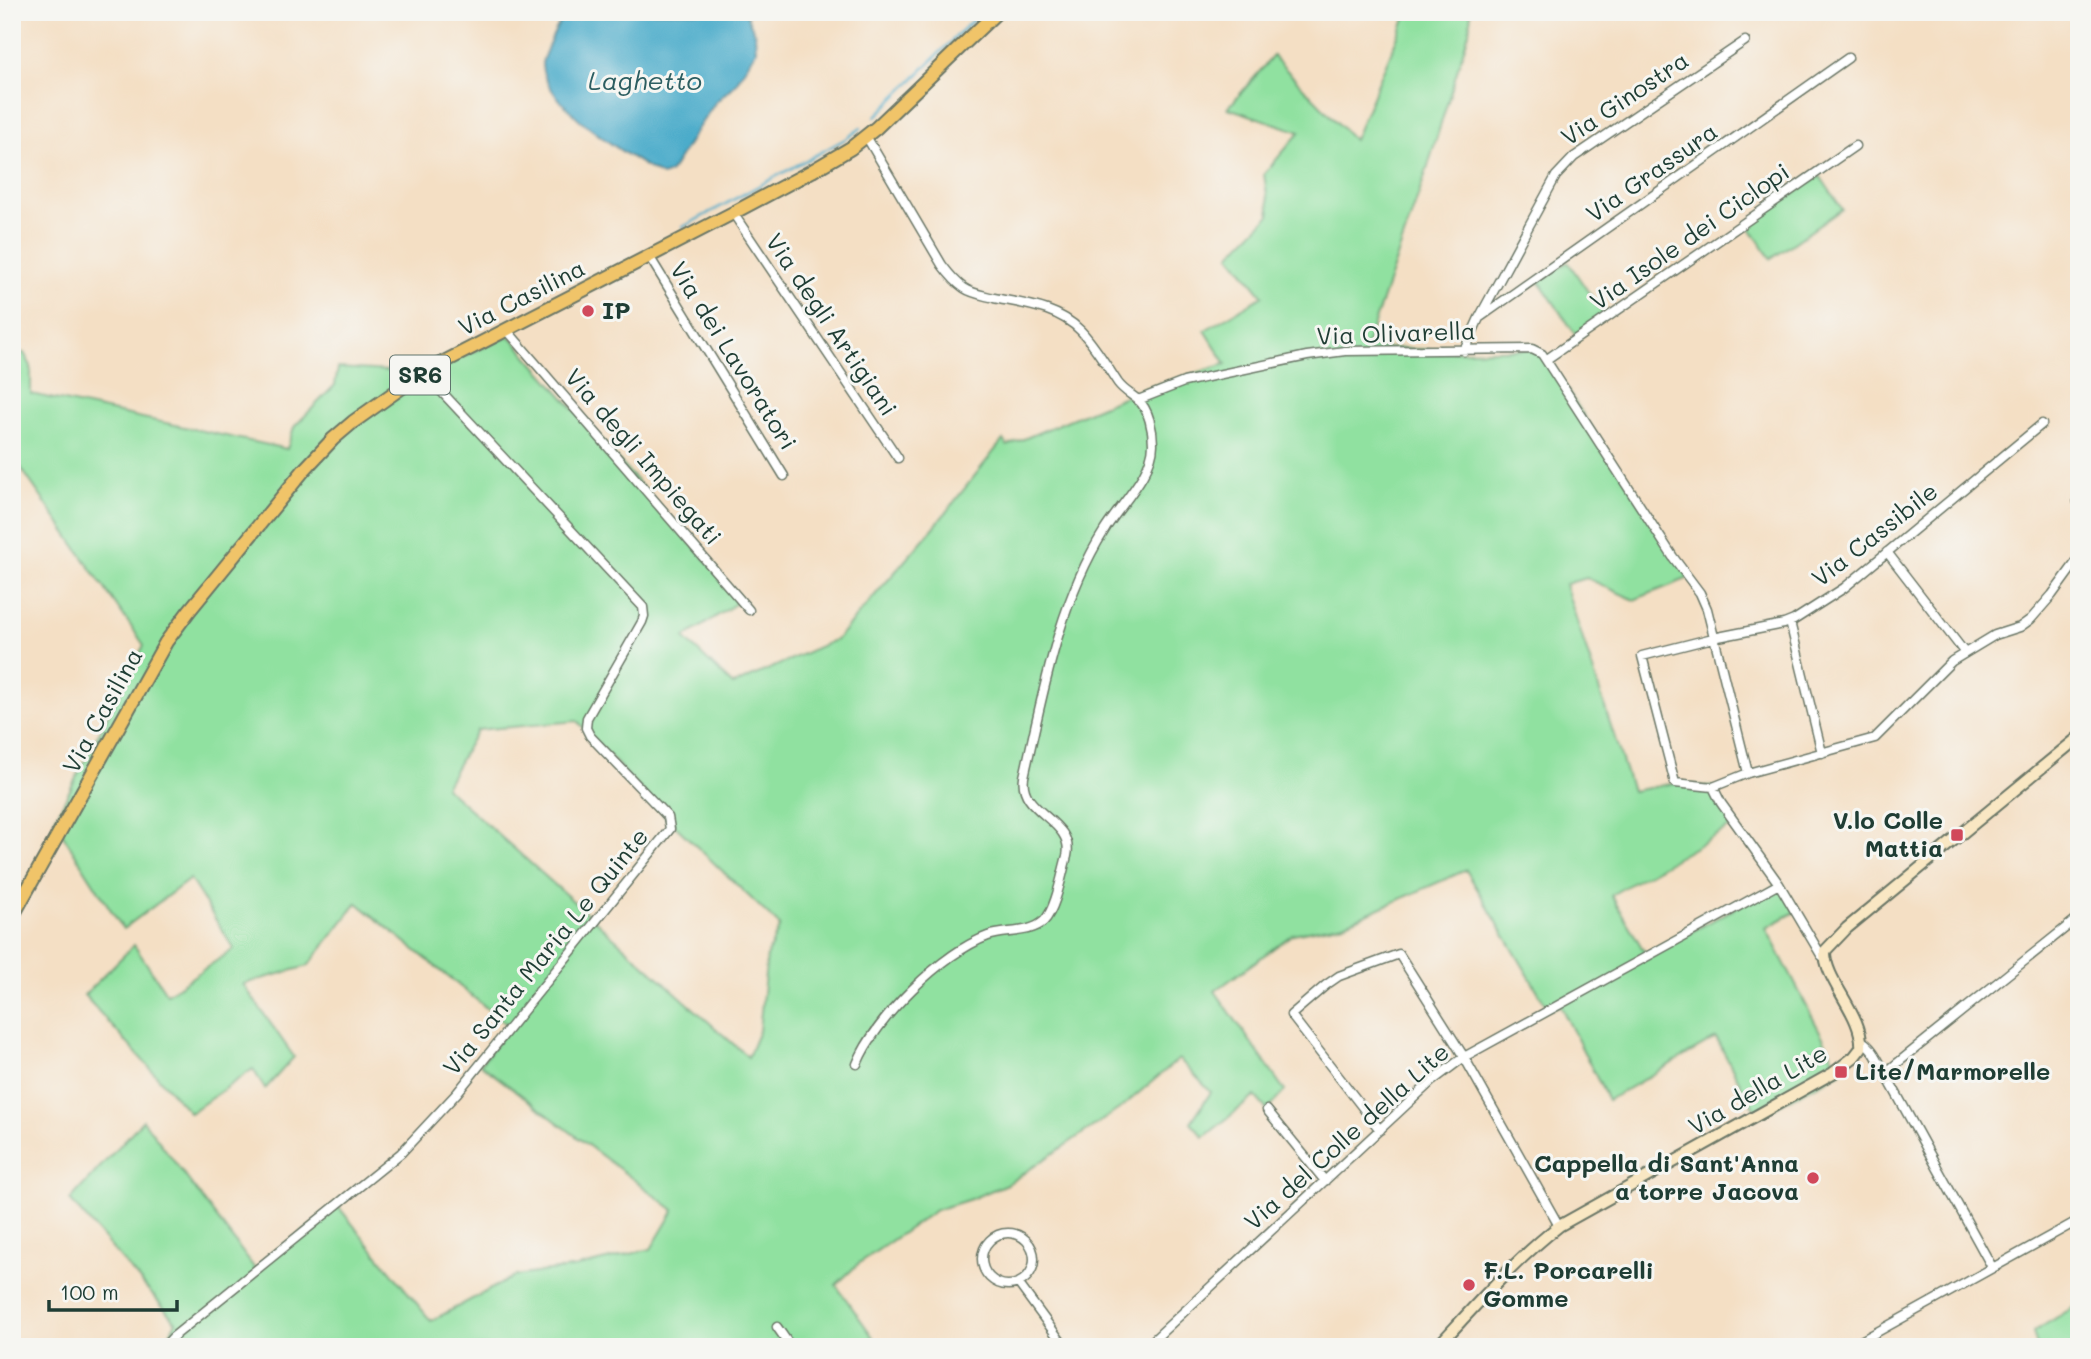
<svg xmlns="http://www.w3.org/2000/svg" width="2091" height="1359" viewBox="0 0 2091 1359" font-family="Mali,sans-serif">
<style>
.green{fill:#90e1a0;stroke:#588f6a;stroke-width:2;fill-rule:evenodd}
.water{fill:#4bacca;stroke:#35747f;stroke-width:2}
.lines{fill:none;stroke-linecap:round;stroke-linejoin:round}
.stream{stroke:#4bacca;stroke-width:2.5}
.street-casing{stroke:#6a7666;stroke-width:11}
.secondary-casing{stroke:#6a7666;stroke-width:14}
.primary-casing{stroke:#6a7666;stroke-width:16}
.street{stroke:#fff;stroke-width:8}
.secondary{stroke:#f9e7c3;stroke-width:10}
.primary{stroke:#f0c469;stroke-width:12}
.poi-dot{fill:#d1495b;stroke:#f6f6f2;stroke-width:2.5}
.labels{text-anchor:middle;stroke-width:6;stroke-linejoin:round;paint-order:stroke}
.shield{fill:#f6f6f2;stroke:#60746d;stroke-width:2}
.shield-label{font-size:23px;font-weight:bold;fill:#1f3d34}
.street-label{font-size:24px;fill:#1f3d34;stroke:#f6f6f2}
.poi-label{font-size:24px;font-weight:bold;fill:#1f3d34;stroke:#f6f6f2;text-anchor:start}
.water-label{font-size:26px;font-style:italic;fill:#2c5e61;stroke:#f6f6f2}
</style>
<rect width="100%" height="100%" fill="#f6f6f2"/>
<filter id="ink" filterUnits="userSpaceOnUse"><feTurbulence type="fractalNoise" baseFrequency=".0143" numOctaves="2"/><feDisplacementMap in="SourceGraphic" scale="14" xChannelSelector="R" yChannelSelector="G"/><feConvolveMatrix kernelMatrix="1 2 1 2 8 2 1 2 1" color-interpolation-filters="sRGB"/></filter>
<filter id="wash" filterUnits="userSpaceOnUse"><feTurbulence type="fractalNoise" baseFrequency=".00686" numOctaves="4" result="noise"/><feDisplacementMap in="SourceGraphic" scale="28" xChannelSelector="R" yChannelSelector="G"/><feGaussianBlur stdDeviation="1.57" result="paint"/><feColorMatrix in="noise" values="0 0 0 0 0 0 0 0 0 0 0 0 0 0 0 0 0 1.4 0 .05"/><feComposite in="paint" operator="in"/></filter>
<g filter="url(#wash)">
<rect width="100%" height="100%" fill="#f4dfc4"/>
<path class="green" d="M 1408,12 L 1471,12 L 1469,32 L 1424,179 L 1366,347 L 1464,351 L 1532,349 L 1547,359 L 1689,578 L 1634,600 L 1587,578 L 1565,584 L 1632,791 L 1675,783 L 1713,787 L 1736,824 L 1611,895 L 1647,956 L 1779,884 L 1795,912 L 1766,928 L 1841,1072 L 1758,1116 L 1716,1038 L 1608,1100 L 1560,1005 L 1549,1010 L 1466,870 L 1344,924 L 1293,934 L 1215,991 L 1285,1091 L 1267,1110 L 1255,1096 L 1204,1137 L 1191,1122 L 1211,1092 L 1179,1059 L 1122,1107 L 1009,1183 L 971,1199 L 936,1210 L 858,1264 L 836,1285 L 880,1347 L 163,1347 L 176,1322 L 70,1200 L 143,1120 L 256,1270 L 337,1205 L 431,1321 L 515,1276 L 578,1267 L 651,1249 L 674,1210 L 480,1064 L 510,1027 L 357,903 L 308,966 L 243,984 L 294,1057 L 265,1089 L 253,1069 L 190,1113 L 84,995 L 134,945 L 167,994 L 234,949 L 190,879 L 123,929 L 54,821 L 144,645 L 12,455 L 12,352 L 24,353 L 31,366 L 31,394 L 287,449 L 294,427 L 335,385 L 338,368 L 424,373 L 510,336 L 741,600 L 684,638 L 733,685 L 837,639 L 935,526 L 1003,440 L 1007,446 L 1142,389 L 1226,364 L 1205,330 L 1263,296 L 1230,255 L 1270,215 L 1264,174 L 1300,132 L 1228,108 L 1273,56 L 1354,140 ZM 577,721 L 670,821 L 780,926 L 767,955 L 759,1031 L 748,1057 L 445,787 L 477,730 Z
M 1820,176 L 1842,209 L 1771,259 L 1748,225 Z
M 1568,262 L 1604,315 L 1576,335 L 1539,281 Z
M 2079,1304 L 2079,1347 L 2037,1347 L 2033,1332 Z"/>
<path class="water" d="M 568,12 L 745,12 L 755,34 L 756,51 L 736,83 L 715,103 L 698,128 L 670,173 L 662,176 C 629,157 544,105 542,65 C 542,59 545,55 547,49 C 554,33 556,26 568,12 Z"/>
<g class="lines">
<path class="stream" d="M 875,117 L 981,12
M 683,227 L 847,138 L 861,128"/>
</g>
</g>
<g filter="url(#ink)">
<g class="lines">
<defs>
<path id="street" d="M 733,213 L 898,458
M 649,256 L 784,476
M 1479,318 L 1848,58
M 506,329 L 749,610
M 1464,351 L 1479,318 L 1556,176 L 1574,157 L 1745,41
M 1547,359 L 1855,146
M 1138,400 L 1184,382 L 1307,356 L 1345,351 L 1532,349 L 1542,354 L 1673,557 L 1700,593 L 1707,609 L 1748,773
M 2042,424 L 1844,588 L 1794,620 L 1784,624 L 1713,638 L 1642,656 L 1675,783 L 1713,787 L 1748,773 L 1875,738 L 1952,661 L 1995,635 L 2020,627 L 2031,619 L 2052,595 L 2079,558
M 1887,552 L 1965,653
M 1790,622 L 1822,753
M 1713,787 L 1721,803 L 1779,884 L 1821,955 L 1825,958
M 1862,1041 C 1873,1047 1879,1062 1885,1073 L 1992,1267
M 857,1064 C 875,1019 942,953 988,936 C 1005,930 1030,934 1044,921 C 1056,909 1062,873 1067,856 C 1075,820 1018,813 1024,777 C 1043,694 1058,604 1104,531 C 1119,506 1153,474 1153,444 C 1153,431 1149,409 1138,400 C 1131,394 1124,391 1118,383 C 1106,365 1096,347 1081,331 C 1058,307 1024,304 994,298 C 983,295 973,294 964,288 C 955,282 948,273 942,265 L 866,136
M 1885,1073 L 2079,917
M 1267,1110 L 1325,1181
M 1380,1130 L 1291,1015 L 1326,985 L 1339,976 L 1399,954 L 1464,1057 L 1559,1226
M982 1259a26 26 0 1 1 52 0a26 26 0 1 1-52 0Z
M 1018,1283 L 1065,1347
M 777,1327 L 791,1347
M 164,1347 L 173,1337 L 401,1153 L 457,1093 L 670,829 L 668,817 L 590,736 L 586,728 L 587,718 L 642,622 L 644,616 L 643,607 L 424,373
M 1146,1347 L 1432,1081 L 1464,1057 L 1779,884
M 1850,1347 L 2079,1220"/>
<path id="secondary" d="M 2079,483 L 2079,501
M 1437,1347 C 1476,1305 1514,1261 1559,1226 L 1833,1073 L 1854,1057 L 1861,1048 C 1864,1015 1824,981 1825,951 L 1847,928 L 2079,737"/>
<path id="primary" d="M 12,917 L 166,642 L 189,611 L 304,470 L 333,439 L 353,422 L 408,383 L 438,365 L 733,213 L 812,171 L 851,148 L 876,128 L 997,12"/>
</defs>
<use href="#street" class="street-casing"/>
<use href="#secondary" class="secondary-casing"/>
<use href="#primary" class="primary-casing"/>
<use href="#street" class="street"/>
<use href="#secondary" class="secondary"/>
<use href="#primary" class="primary"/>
</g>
</g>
<g class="poi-dot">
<circle cx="588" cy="311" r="7"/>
<rect x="1950" y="828" width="14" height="14" rx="3.5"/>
<rect x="1834" y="1065" width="14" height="14" rx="3.5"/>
<circle cx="1813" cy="1178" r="7"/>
<circle cx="1469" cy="1285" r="7"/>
</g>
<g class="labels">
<rect class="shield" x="390" y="355.5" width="60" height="39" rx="5"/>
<g class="shield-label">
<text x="420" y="383">SR6</text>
</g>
<g class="street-label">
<text transform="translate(1625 99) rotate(-34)" y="8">Via Ginostra</text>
<text transform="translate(1652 173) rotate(-35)" y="8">Via Grassura</text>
<text transform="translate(1690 237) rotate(-35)" y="8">Via Isole dei Ciclopi</text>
<text transform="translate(522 298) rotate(-27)" y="8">Via Casilina</text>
<text transform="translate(831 325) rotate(56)" y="8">Via degli Artigiani</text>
<text transform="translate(1396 334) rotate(-2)" y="8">Via Olivarella</text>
<text transform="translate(733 356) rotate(58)" y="8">Via dei Lavoratori</text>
<text transform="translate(643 457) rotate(49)" y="8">Via degli Impiegati</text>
<text transform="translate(1875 535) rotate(-38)" y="8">Via Cassibile</text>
<text transform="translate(103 711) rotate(-61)" y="8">Via Casilina</text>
<text transform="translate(546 952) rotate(-51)" y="8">Via Santa Maria Le Quinte</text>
<text transform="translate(1758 1090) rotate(-30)" y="8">Via della Lite</text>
<text transform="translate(1347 1137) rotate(-42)" y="8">Via del Colle della Lite</text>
</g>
<g class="poi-label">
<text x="602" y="319">IP</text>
<text x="1943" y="829" text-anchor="end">V.lo Colle<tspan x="1943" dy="28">Mattia</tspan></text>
<text x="1855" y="1080">Lite/Marmorelle</text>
<text x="1799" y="1172" text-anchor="end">Cappella di Sant'Anna<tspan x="1799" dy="28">a torre Jacova</tspan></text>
<text x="1483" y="1279">F.L. Porcarelli<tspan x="1483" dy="28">Gomme</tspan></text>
</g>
<g class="water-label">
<text x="645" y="90">Laghetto</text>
</g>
</g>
<rect width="2091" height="1359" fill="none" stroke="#f6f6f2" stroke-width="42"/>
<path d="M49 1300v10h128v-10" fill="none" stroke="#1f3d34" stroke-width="3.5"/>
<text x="60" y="1300" font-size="21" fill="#1f3d34" stroke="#f6f6f2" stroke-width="5" paint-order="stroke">100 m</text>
</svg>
